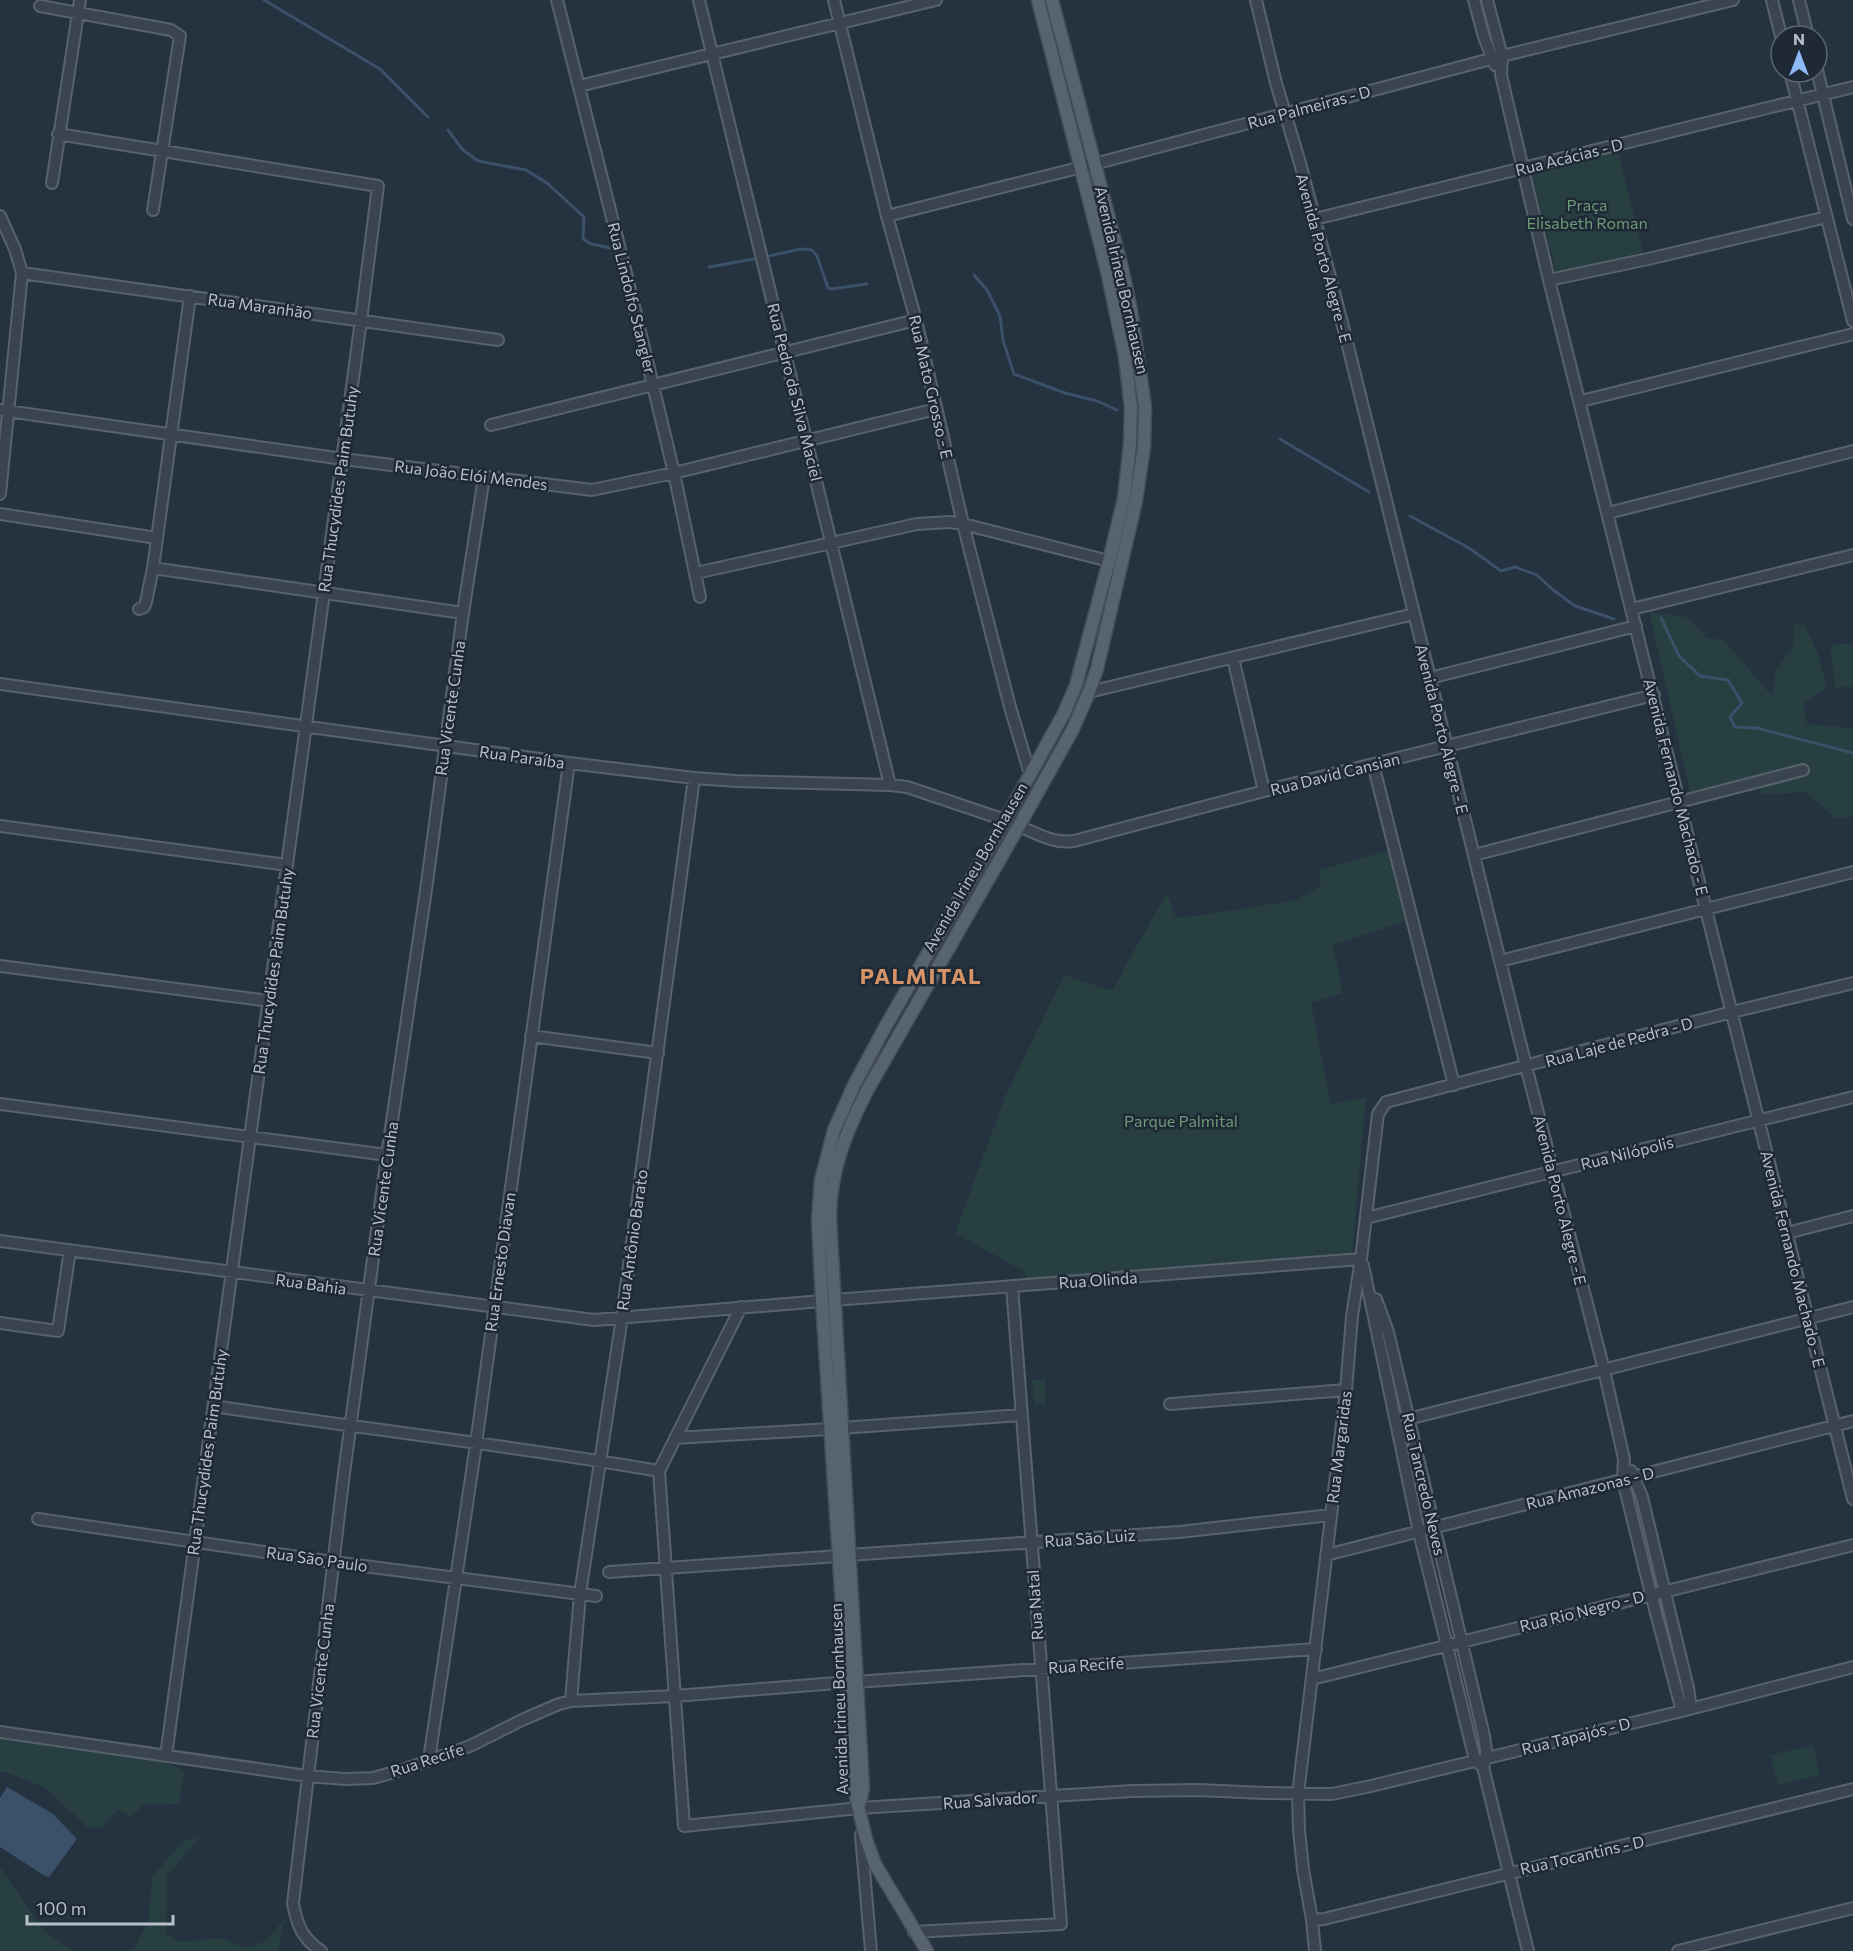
<svg xmlns="http://www.w3.org/2000/svg" width="1853" height="1951" viewBox="0 0 1853 1951" font-family="Commissioner,sans-serif">
<style>
.green{fill:#273f41}
.water{fill:#3b5069}
.lines{fill:none;stroke-linecap:round;stroke-linejoin:round}
.stream{stroke:#3b5069;stroke-width:3}
.minor-casing{stroke:#57626d;stroke-width:14}
.major-casing{stroke:#434d59;stroke-width:15}
.minor{stroke:#3a4450;stroke-width:10}
.major{stroke:#586370;stroke-width:12}
.labels{text-anchor:middle;stroke-width:5;stroke-linejoin:round;paint-order:stroke}
.street-label{font-size:16px;fill:#b6bfca;stroke:#1e2935}
.park-label{font-size:16px;fill:#6d9b77;stroke:#1e2935}
.district-label{font-size:22px;font-weight:bold;letter-spacing:1.5px;fill:#d59366;stroke:#1e2935}
</style>
<rect width="100%" height="100%" fill="#253240"/>
<path class="green" d="M 1618,152 L 1644,255 L 1557,276 L 1531,173 Z
M 1649,612 L 1686,617 L 1707,638 L 1724,640 L 1772,696 L 1776,670 L 1794,645 L 1794,624 L 1805,626 L 1818,654 L 1827,688 L 1804,703 L 1807,724 L 1853,728 L 1853,817 L 1835,818 L 1806,792 L 1778,794 L 1761,794 L 1760,781 L 1690,791 Z
M 1853,643 L 1853,686 L 1835,688 L 1830,645 Z
M 1390,850 L 1406,921 L 1333,945 L 1343,993 L 1311,1003 L 1331,1104 L 1366,1097 L 1352,1255 L 1027,1281 L 1025,1272 L 955,1233 L 1005,1097 L 1064,975 L 1113,991 L 1128,961 L 1167,893 L 1176,917 L 1196,916 L 1296,900 L 1321,886 L 1319,870 Z
M 1045,1379 L 1046,1404 L 1034,1404 L 1032,1380 Z
M 0,1737 L 165,1762 L 185,1771 L 179,1804 L 143,1805 L 131,1817 L 118,1810 L 101,1828 L 87,1827 L 46,1788 L 5,1772 L 0,1772 Z
M 1813,1745 L 1820,1775 L 1778,1785 L 1770,1755 Z
M 201,1836 L 167,1876 L 166,1934 L 180,1942 L 221,1938 L 246,1948 L 266,1941 L 285,1918 L 278,1951 L 129,1951 L 135,1947 L 148,1922 L 152,1877 L 183,1841 Z
M 0,1867 L 47,1934 L 73,1951 L 0,1951 Z"/>
<path class="water" d="M 7,1787 L 53,1814 L 77,1839 L 49,1877 L 45,1876 L 0,1847 L 0,1798 Z"/>
<g class="lines">
<path class="stream" d="M 264,0 L 380,69 L 428,117
M 448,130 L 462,149 L 478,161 L 526,170 L 547,183 L 584,217 L 583,239 L 591,244 L 611,248
M 769,256 L 801,249 L 812,250 L 817,256 L 828,288 L 831,289 L 867,284
M 709,267 L 754,259
M 974,275 L 987,290 L 1000,316 L 1003,340 L 1014,374 L 1065,393 L 1097,401 L 1117,410
M 1280,439 L 1369,492
M 1410,516 L 1469,548 L 1501,571 L 1515,567 L 1537,575 L 1552,589 L 1575,606 L 1614,619
M 1661,618 L 1679,656 L 1700,676 L 1728,680 L 1742,703 L 1730,717 L 1735,727 L 1757,728 L 1853,753"/>
<defs>
<path id="minor" d="M 557,0 L 627,277 L 674,473 L 700,597
M 699,0 L 890,785
M 834,0 L 887,216 L 916,320 L 963,524 L 1010,707 L 1030,774
M 1256,0 L 1276,83 L 1300,163 L 1343,326 L 1526,1066 L 1604,1370 L 1624,1459 L 1623,1480 L 1651,1594 L 1682,1711
M 1474,0 L 1484,37 L 1495,65
M 1487,0 L 1502,56 L 1501,75 L 1549,280 L 1853,1499
M 1772,0 L 1781,36
M 1799,0 L 1808,36
M 40,6 L 171,30 L 180,36 L 153,210
M 1817,70 L 1853,219
M 1790,72 L 1853,321
M 579,86 L 936,0
M 58,134 L 378,186 L 361,320 L 166,1756
M 52,183 L 80,0
M 0,216 L 15,249 L 22,273 L 0,494
M 887,216 L 1094,164 L 1502,56 L 1733,0
M 1315,219 L 1853,87
M 22,273 L 498,340
M 1549,280 L 1648,259 L 1827,217
M 1581,401 L 1853,334
M 0,410 L 343,459 L 592,490 L 674,473 L 936,409
M 491,425 L 916,320
M 1608,513 L 1853,451
M 0,514 L 157,538
M 153,568 L 463,613
M 696,573 L 917,524 L 950,522 L 963,524 L 1109,561
M 139,609 L 144,607 L 146,602 L 153,568 L 190,296
M 1632,609 L 1853,555
M 1233,658 L 1264,791
M 1430,678 L 1636,626
M 0,684 L 569,763 L 694,778 L 736,781 L 890,785 L 907,787 L 1005,820
M 1089,692 L 1414,614
M 1373,764 L 1454,1085
M 0,826 L 287,865
M 1019,826 C 1038,834 1054,844 1074,841 L 1264,791 L 1654,695
M 1474,855 L 1803,770
M 1500,961 L 1853,872
M 0,966 L 269,1001
M 531,1036 L 658,1053
M 0,1104 L 387,1155
M 1366,1218 L 1853,1097
M 1787,1233 L 1853,1216
M 0,1241 L 594,1320 L 822,1301
M 1363,1265 L 1419,1532 L 1475,1760 L 1483,1767 L 1528,1951
M 1376,1299 L 1388,1332 L 1484,1736 L 1487,1758 L 1484,1764
M 834,1300 L 1361,1259
M 0,1323 L 58,1331 L 70,1250
M 1170,1404 L 1346,1390
M 214,1406 C 362,1429 511,1445 659,1471
M 1408,1419 L 1853,1307
M 841,1428 L 1021,1415
M 675,1438 L 830,1429
M 659,1471 L 684,1826 L 859,1808 L 1133,1791 L 1198,1790 L 1264,1793 L 1332,1794 L 1371,1786 L 1682,1711 L 1853,1667
M 659,1471 L 741,1307
M 1631,1471 L 1642,1497 L 1688,1688 L 1691,1708
M 38,1519 L 333,1562 L 596,1596
M 849,1555 L 1179,1532 L 1331,1515
M 1326,1555 L 1853,1421
M 609,1572 L 839,1556
M 1312,1679 L 1853,1545
M 856,1682 L 1316,1649
M 571,1701 L 580,1594 L 622,1317 L 694,778
M 0,1732 L 307,1776 L 345,1779 L 373,1778 L 402,1770 L 470,1746 L 522,1720 L 559,1704 L 571,1701 L 675,1696 L 848,1682
M 429,1760 L 476,1444 L 569,763
M 861,1835 L 871,1951
M 1312,1920 L 1324,1919 L 1853,1789
M 914,1932 L 1061,1924 L 1012,1286
M 321,1951 C 302,1938 297,1925 293,1903 L 343,1481 L 387,1155 L 427,883 L 463,613 L 484,477
M 1315,1951 L 1312,1920 L 1303,1869 L 1299,1830 L 1298,1794 L 1346,1390 L 1352,1316 L 1361,1259 L 1378,1114 L 1386,1102 L 1732,1012 L 1853,983
M 1678,1951 L 1853,1908"/>
<path id="major" d="M 860,1803 L 863,1788 L 830,1219 C 830,1170 846,1132 868,1089 L 1019,826 L 1073,729 L 1089,692 L 1097,669 L 1136,501 L 1144,447 L 1145,407 L 1141,379 L 1131,310 L 1122,268 L 1052,0
M 927,1951 L 875,1864 L 866,1839 L 854,1789 L 822,1301 L 818,1219 L 821,1180 L 834,1130 L 854,1085 L 884,1029 L 1005,820 L 1064,713 L 1076,685 L 1109,561 L 1124,498 L 1130,444 L 1131,408 L 1125,357 L 1107,271 L 1038,0"/>
</defs>
<use href="#minor" class="minor-casing"/>
<use href="#major" class="major-casing"/>
<use href="#minor" class="minor"/>
<use href="#major" class="major"/>
</g>
<g class="labels">
<g class="street-label">
<text transform="translate(1309 107) rotate(-15)" y="6">Rua Palmeiras - D</text>
<text transform="translate(1569 157) rotate(-14)" y="6">Rua Acácias - D</text>
<text transform="translate(1324 258) rotate(75)" y="6">Avenida Porto Alegre - E</text>
<text transform="translate(1122 280) rotate(77)" y="6">Avenida Irineu Bornhausen</text>
<text transform="translate(632 298) rotate(76)" y="6">Rua Lindolfo Stangler</text>
<text transform="translate(260 306) rotate(8)" y="6">Rua Maranhão</text>
<text transform="translate(931 387) rotate(77)" y="6">Rua Mato Grosso - E</text>
<text transform="translate(795 392) rotate(76)" y="6">Rua Pedro da Silva Maciel</text>
<text transform="translate(471 475) rotate(7)" y="6">Rua João Elói Mendes</text>
<text transform="translate(338 489) rotate(-82)" y="6">Rua Thucydides Paim Butuhy</text>
<text transform="translate(450 708) rotate(-82)" y="6">Rua Vicente Cunha</text>
<text transform="translate(1442 729) rotate(76)" y="6">Avenida Porto Alegre - E</text>
<text transform="translate(522 757) rotate(8)" y="6">Rua Paraíba</text>
<text transform="translate(1335 774) rotate(-14)" y="6">Rua David Cansian</text>
<text transform="translate(1676 787) rotate(76)" y="6">Avenida Fernando Machado - E</text>
<text transform="translate(975 867) rotate(-60)" y="6">Avenida Irineu Bornhausen</text>
<text transform="translate(273 971) rotate(-82)" y="6">Rua Thucydides Paim Butuhy</text>
<text transform="translate(1619 1042) rotate(-15)" y="6">Rua Laje de Pedra - D</text>
<text transform="translate(1627 1153) rotate(-14)" y="6">Rua Nilópolis</text>
<text transform="translate(383 1189) rotate(-82)" y="6">Rua Vicente Cunha</text>
<text transform="translate(1560 1200) rotate(76)" y="6">Avenida Porto Alegre - E</text>
<text transform="translate(632 1240) rotate(-82)" y="6">Rua Antônio Barato</text>
<text transform="translate(1793 1259) rotate(76)" y="6">Avenida Fernando Machado - E</text>
<text transform="translate(500 1262) rotate(-82)" y="6">Rua Ernesto Diavan</text>
<text transform="translate(1098 1280) rotate(-4)" y="6">Rua Olinda</text>
<text transform="translate(311 1284) rotate(8)" y="6">Rua Bahia</text>
<text transform="translate(1339 1447) rotate(-83)" y="6">Rua Margaridas</text>
<text transform="translate(207 1452) rotate(-82)" y="6">Rua Thucydides Paim Butuhy</text>
<text transform="translate(1424 1484) rotate(77)" y="6">Rua Tancredo Neves</text>
<text transform="translate(1590 1488) rotate(-14)" y="6">Rua Amazonas - D</text>
<text transform="translate(1090 1538) rotate(-4)" y="6">Rua São Luiz</text>
<text transform="translate(317 1559) rotate(8)" y="6">Rua São Paulo</text>
<text transform="translate(1035 1605) rotate(-94)" y="6">Rua Natal</text>
<text transform="translate(1582 1611) rotate(-14)" y="6">Rua Rio Negro - D</text>
<text transform="translate(1086 1665) rotate(-4)" y="6">Rua Recife</text>
<text transform="translate(320 1671) rotate(-83)" y="6">Rua Vicente Cunha</text>
<text transform="translate(839 1699) rotate(-92)" y="6">Avenida Irineu Bornhausen</text>
<text transform="translate(1576 1736) rotate(-14)" y="6">Rua Tapajós - D</text>
<text transform="translate(427 1760) rotate(-18)" y="6">Rua Recife</text>
<text transform="translate(990 1800) rotate(-4)" y="6">Rua Salvador</text>
<text transform="translate(1582 1855) rotate(-13)" y="6">Rua Tocantins - D</text>
</g>
<g class="park-label">
<text x="1587" y="211">Praça<tspan x="1587" dy="18">Elisabeth Roman</tspan></text>
<text x="1181" y="1127">Parque Palmital</text>
</g>
<g class="district-label">
<text x="921" y="984">PALMITAL</text>
</g>
</g>
<g transform="translate(1799 54)"><circle r="28" fill="#1e2935" stroke="#5b6571" stroke-width="1.5"/>
<path d="M0-4.5L10 22L0 15L-10 22Z" fill="#8ebaf8"/>
<text y="-9" font-size="16" font-weight="bold" text-anchor="middle" fill="#b6bfca">N</text>
</g>
<path d="M27 1915v9h146v-9" fill="none" stroke="#b6bfca" stroke-width="3"/>
<text x="36" y="1915" font-size="18" fill="#b6bfca" stroke="#1e2935" stroke-width="4.5" paint-order="stroke">100 m</text>
</svg>
